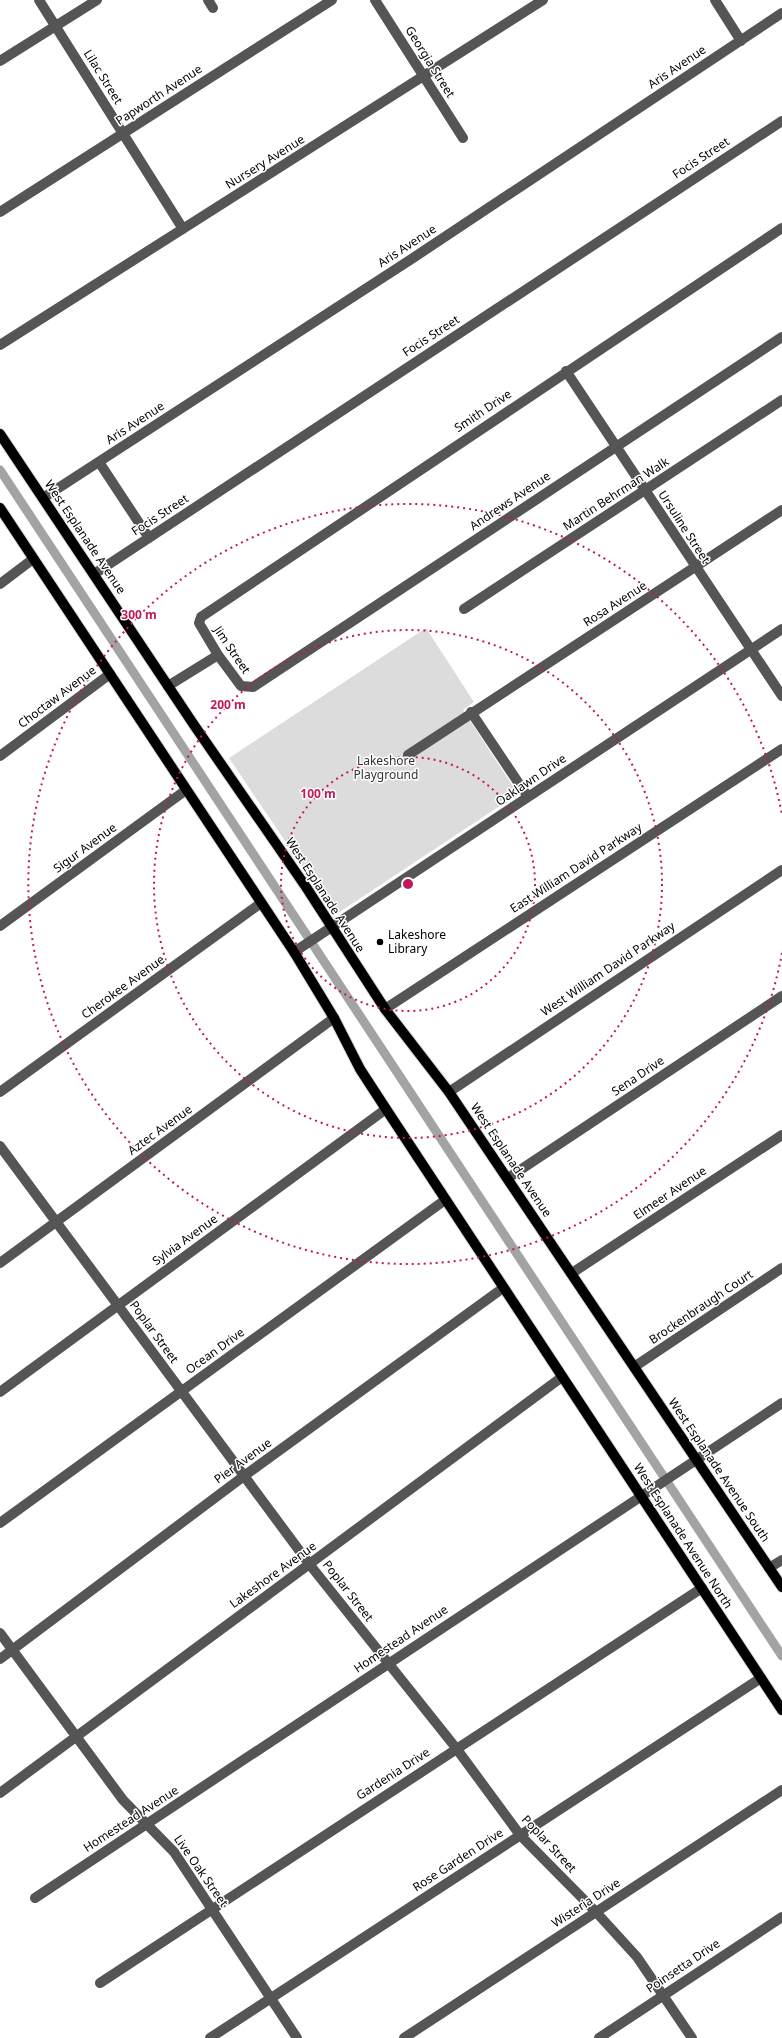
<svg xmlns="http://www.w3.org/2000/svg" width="782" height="2038" viewBox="0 0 782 2038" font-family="'Noto Sans',sans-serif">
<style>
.green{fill:#dcdcdc}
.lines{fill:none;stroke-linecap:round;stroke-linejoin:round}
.canal{stroke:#a3a3a3;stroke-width:9}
.major-casing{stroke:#dbdbdb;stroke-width:12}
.minor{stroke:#555;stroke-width:10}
.major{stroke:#000;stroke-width:10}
.ring{fill:none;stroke:#c2185b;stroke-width:2;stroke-dasharray:2 4}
.poi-dot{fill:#000;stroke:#fff;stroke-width:1.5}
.labels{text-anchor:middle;stroke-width:3;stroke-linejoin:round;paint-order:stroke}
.street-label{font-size:12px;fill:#000;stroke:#fff}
.park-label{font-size:12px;fill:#333;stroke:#fff}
.poi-label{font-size:12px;fill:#000;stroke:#fff;text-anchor:start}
.centre{fill:#c2185b;stroke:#fff;stroke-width:2}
.ring-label{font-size:12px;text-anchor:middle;font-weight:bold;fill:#c2185b;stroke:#fff;stroke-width:3;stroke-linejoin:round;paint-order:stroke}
</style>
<rect width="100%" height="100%" fill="#fff"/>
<path class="green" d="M 426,628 L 474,702 L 463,710 L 518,794 L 335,915 L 229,758 Z"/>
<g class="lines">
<path class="canal" d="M 0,470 L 782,1656"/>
<defs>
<path id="major" d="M 0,434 L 194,725 L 306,887 L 385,1009 L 449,1092 L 782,1587
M 0,508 L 294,952 L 334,1018 L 360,1069 L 386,1109 L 782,1710"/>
</defs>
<use href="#major" class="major-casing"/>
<path class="minor" d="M 39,0 L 183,229
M 208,0 L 213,8
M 375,0 L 463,138
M 715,0 L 741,41
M 0,61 L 97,0
M 0,212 L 332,0
M 782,228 L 201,617 L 199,623 L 218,655 L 241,686 L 253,687 L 782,337
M 0,345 L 543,0
M 566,371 L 782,696
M 99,462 L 149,538
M 43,498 L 413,258 L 782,13
M 94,574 L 782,121
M 0,584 L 33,559
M 464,609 L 782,400
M 168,686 L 218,655
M 471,712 L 528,797
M 408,755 L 782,510
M 0,756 L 110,674
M 0,926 L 186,790
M 294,952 L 782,629
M 385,1009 L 782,749
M 0,1092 L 261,903
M 449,1092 L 782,870
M 0,1146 L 310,1565 L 456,1748 L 520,1835 L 596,1912 L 637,1957 L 692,2038
M 508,1178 L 782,996
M 0,1263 L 334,1018
M 572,1273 L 782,1135
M 634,1367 L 782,1268
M 0,1392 L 386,1109
M 0,1523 L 445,1200
M 769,1568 L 782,1560
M 0,1633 L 123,1800 L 174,1852 L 297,2038
M 0,1659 L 244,1476 L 503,1288
M 0,1793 L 562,1377
M 35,1898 L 782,1403
M 100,1983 L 702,1588
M 210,2038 L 761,1678
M 404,2038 L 782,1790
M 599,2038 L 782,1917"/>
<use href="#major" class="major"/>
</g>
<g class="ring">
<circle cx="408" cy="884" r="127"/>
<circle cx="408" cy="884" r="254"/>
<path d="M782 953A380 380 0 1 1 782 815"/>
</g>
<circle class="poi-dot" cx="380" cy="942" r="4"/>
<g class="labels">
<g class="street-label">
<text transform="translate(430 62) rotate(58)" y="4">Georgia Street</text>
<text transform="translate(677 67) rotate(-34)" y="4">Aris Avenue</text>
<text transform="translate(103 77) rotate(58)" y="4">Lilac Street</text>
<text transform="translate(159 95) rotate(-33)" y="4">Papworth Avenue</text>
<text transform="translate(701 158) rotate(-33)" y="4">Focis Street</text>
<text transform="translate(265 162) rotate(-32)" y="4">Nursery Avenue</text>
<text transform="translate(407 246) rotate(-33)" y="4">Aris Avenue</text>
<text transform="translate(431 336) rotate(-33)" y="4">Focis Street</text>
<text transform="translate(483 411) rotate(-34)" y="4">Smith Drive</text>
<text transform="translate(135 423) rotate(-33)" y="4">Aris Avenue</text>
<text transform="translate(616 494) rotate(-33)" y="4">Martin Behrman Walk</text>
<text transform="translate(510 501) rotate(-34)" y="4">Andrews Avenue</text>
<text transform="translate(160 515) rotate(-33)" y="4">Focis Street</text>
<text transform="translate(684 527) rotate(57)" y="4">Ursuline Street</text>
<text transform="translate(85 537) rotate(56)" y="4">West Esplanade Avenue</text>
<text transform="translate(615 604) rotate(-33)" y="4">Rosa Avenue</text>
<text transform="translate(232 650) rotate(56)" y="4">Jim Street</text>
<text transform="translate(57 697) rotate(-37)" y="4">Choctaw Avenue</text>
<text transform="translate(531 780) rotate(-34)" y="4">Oaklawn Drive</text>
<text transform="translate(85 848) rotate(-36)" y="4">Sigur Avenue</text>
<text transform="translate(576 868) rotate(-33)" y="4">East William David Parkway</text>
<text transform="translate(325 895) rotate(57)" y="4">West Esplanade Avenue</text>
<text transform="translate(608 969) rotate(-34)" y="4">West William David Parkway</text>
<text transform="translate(123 987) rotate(-36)" y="4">Cherokee Avenue</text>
<text transform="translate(638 1076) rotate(-34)" y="4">Sena Drive</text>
<text transform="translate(160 1130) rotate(-36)" y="4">Aztec Avenue</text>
<text transform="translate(511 1160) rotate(56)" y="4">West Esplanade Avenue</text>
<text transform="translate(670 1193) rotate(-34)" y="4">Elmeer Avenue</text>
<text transform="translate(185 1240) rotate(-36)" y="4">Sylvia Avenue</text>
<text transform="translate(701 1307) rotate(-34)" y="4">Brockenbraugh Court</text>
<text transform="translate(154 1332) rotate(54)" y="4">Poplar Street</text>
<text transform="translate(215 1351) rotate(-36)" y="4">Ocean Drive</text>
<text transform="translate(243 1461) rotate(-36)" y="4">Pier Avenue</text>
<text transform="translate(719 1470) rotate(56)" y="4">West Esplanade Avenue South</text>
<text transform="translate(683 1536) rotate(57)" y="4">West Esplanade Avenue North</text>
<text transform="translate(273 1575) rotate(-36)" y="4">Lakeshore Avenue</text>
<text transform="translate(348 1591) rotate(52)" y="4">Poplar Street</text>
<text transform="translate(401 1639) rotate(-34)" y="4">Homestead Avenue</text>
<text transform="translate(393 1774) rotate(-33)" y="4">Gardenia Drive</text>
<text transform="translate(131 1819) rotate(-33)" y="4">Homestead Avenue</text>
<text transform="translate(549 1844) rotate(47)" y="4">Poplar Street</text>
<text transform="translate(458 1860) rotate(-33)" y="4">Rose Garden Drive</text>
<text transform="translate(201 1871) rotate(55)" y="4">Live Oak Street</text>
<text transform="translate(586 1903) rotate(-33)" y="4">Wisteria Drive</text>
<text transform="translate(683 1966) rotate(-34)" y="4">Poinsetta Drive</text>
</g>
<g class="park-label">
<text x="386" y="765">Lakeshore<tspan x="386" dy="14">Playground</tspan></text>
</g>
<g class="poi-label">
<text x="388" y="939">Lakeshore<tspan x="388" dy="14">Library</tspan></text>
</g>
</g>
<circle cx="408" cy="884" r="6" class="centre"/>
<g class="ring-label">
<text x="139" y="619">300 m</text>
<text x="228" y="709">200 m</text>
<text x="318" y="798">100 m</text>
</g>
</svg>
